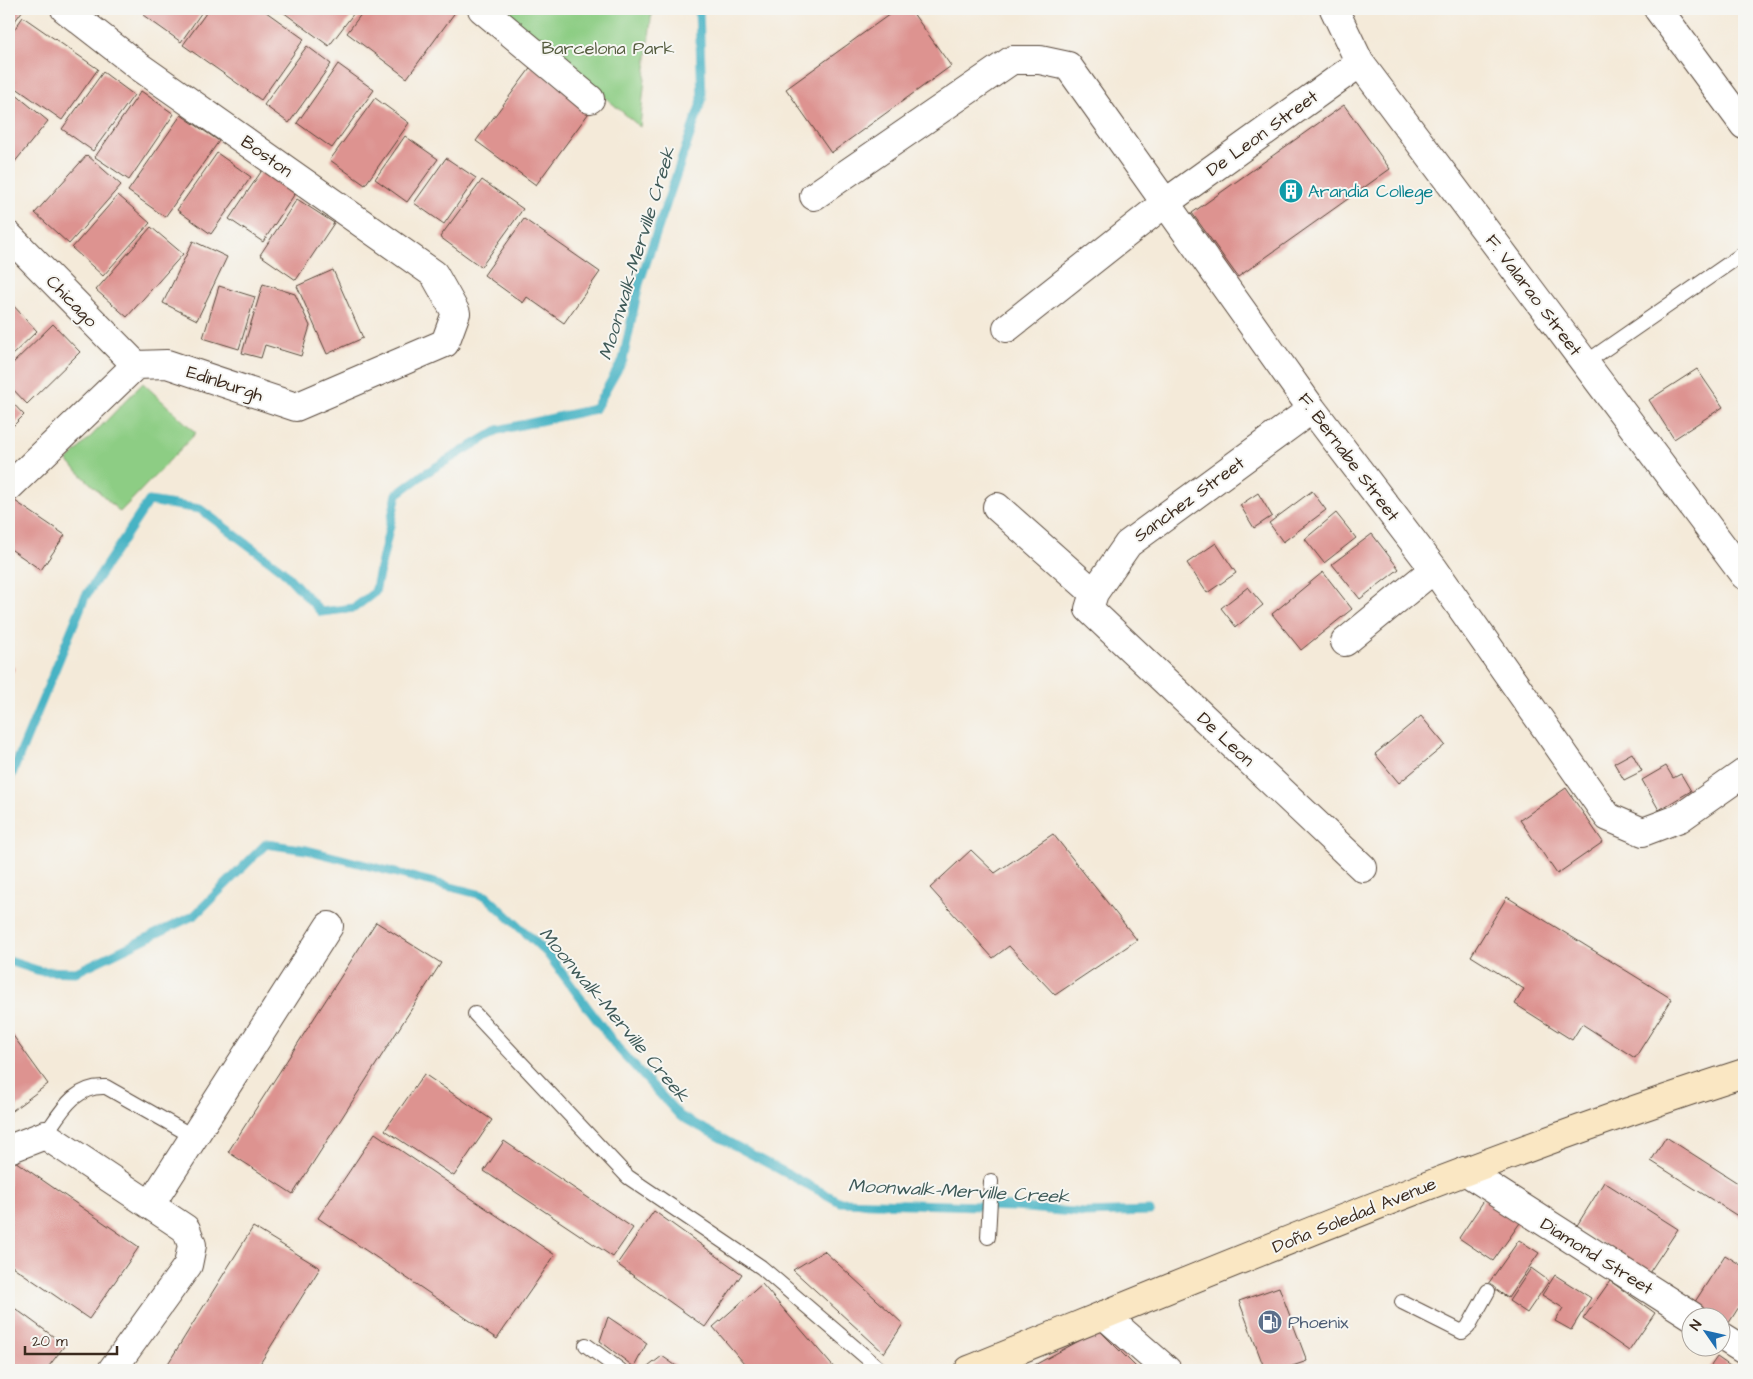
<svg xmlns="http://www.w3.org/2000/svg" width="1753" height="1379" viewBox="0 0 1753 1379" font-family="'Architects Daughter',sans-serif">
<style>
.green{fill:#8dcd84;stroke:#647c51}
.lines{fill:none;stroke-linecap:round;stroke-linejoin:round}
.stream{stroke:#47b3c4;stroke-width:9}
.building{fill:#dd9390}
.lane-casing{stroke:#57473a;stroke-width:16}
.street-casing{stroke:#57473a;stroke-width:30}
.secondary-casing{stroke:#57473a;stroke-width:30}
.lane{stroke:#fff;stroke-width:14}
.street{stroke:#fff;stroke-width:28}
.secondary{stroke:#fae7c3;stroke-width:28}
.labels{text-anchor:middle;stroke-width:4;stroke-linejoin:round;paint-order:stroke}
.park-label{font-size:18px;fill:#545b3d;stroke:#f6f6f2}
.street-label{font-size:18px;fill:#3b2a1e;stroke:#f6f6f2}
.culture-label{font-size:18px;fill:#0d838f;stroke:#f6f6f2;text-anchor:start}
.service-label{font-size:18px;fill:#4e5e75;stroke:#f6f6f2;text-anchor:start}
.water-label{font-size:19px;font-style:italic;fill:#3f5a58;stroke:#f6f6f2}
</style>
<rect width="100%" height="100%" fill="#f6f6f2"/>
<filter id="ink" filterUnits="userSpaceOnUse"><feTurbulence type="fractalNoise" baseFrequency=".02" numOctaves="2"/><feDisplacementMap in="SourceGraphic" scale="10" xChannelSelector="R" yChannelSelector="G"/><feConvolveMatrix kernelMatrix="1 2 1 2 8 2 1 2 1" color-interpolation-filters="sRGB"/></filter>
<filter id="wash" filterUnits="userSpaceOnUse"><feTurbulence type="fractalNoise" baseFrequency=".0096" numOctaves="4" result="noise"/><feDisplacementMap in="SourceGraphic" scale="20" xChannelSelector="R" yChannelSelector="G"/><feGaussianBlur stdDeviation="1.12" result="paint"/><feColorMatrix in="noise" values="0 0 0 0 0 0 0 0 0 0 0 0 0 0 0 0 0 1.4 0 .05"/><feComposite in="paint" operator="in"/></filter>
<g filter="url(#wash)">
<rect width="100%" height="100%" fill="#f4ead9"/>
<path class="green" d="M 501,9 L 652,9 L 640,127 Z
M 143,383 L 196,433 L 120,512 L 67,461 Z"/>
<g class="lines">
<path class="stream" d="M 9,781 L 85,597 L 149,501 L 200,509 L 282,570 L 321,612 L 354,608 L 375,592 L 397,494 L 424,474 L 498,430 L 595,409 L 623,360 L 639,284 L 702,100 L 699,9
M 9,961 L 40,971 L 76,972 L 195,915 L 266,844 L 307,850 L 486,896 L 547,953 L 617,1047 L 680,1116 L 840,1202 L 1015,1207 L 1084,1213 L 1150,1211"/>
</g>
<g id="blocks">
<path class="building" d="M 9,9 L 23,10 L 9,29 Z
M 147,9 L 204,9 L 181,42 L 143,15 Z
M 209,9 L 262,9 L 304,39 L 261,100 L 183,45 Z
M 279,9 L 357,9 L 329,46 Z
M 365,9 L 453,9 L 456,11 L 407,78 L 347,33 Z
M 897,9 L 910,9 L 951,66 L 831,153 L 786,89 Z
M 23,17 L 98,69 L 62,120 L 9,83 L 9,37 Z
M 307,46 L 331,64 L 289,123 L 264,105 Z
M 338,64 L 374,90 L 332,148 L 297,123 Z
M 532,66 L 591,110 L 536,185 L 476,141 Z
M 103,72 L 134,95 L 93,151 L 62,129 Z
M 9,89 L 48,121 L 9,169 Z
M 141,91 L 174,114 L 129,180 L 95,157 Z
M 375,98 L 409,123 L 365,185 L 330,160 Z
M 1344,105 L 1390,169 L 1238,277 L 1192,213 Z
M 181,115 L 219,141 L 165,217 L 128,191 Z
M 405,136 L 438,159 L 407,202 L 375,179 Z
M 217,153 L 251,177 L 211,234 L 177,210 Z
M 87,155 L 121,185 L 69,244 L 35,213 Z
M 446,158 L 476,178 L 444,224 L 414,203 Z
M 263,169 L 296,192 L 263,242 L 229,219 Z
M 482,180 L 523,209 L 481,267 L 440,237 Z
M 118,195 L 150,223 L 103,276 L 72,248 Z
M 297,199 L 334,223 L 296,280 L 260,255 Z
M 524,219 L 600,272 L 564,323 L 527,297 L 523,303 L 484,275 Z
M 151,227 L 183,254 L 127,317 L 96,290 Z
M 193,241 L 227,257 L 197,320 L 163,303 Z
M 333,270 L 363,338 L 327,354 L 297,286 Z
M 263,284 L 295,294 L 310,326 L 301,356 L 265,345 L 261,358 L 242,353 Z
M 219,286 L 255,297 L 239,349 L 203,338 Z
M 10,302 L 37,331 L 9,358 L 9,303 Z
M 53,324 L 80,352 L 27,404 L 9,385 L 9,367 Z
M 1697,369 L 1723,407 L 1674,439 L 1649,400 Z
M 9,399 L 24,415 L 9,430 Z
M 1312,491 L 1326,510 L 1283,542 L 1269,523 Z
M 1258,493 L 1272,516 L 1254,528 L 1240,505 Z
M 15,501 L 65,535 L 41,570 L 9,548 L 9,510 Z
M 1336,513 L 1356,538 L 1324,563 L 1305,539 Z
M 1372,534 L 1399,569 L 1360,599 L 1332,564 Z
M 1216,543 L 1236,573 L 1207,593 L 1187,563 Z
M 1323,572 L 1352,609 L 1301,650 L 1272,614 Z
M 1248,587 L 1263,605 L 1236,627 L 1221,608 Z
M 9,665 L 15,668 L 9,679 Z
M 1421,716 L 1445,745 L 1399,783 L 1375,754 Z
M 1632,753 L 1642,771 L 1624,780 L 1614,763 Z
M 1666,766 L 1673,778 L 1681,774 L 1691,791 L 1659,810 L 1642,780 Z
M 1566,788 L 1603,842 L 1557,874 L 1520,820 Z
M 1053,834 L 1137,940 L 1055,995 L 1009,946 L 993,958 L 930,888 L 971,850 L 995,873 Z
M 1507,897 L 1672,999 L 1635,1058 L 1582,1024 L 1572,1040 L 1515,1004 L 1524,989 L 1471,956 Z
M 376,922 L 441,963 L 293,1194 L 228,1152 Z
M 9,1030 L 48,1084 L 9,1113 Z
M 424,1074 L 492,1120 L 454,1176 L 385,1130 Z
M 375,1133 L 555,1255 L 497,1339 L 318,1218 Z
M 1666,1137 L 1744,1187 L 1744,1220 L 1651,1161 Z
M 504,1141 L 633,1228 L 613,1257 L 484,1171 Z
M 9,1157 L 139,1247 L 89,1319 L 9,1264 Z
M 1604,1182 L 1678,1229 L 1649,1273 L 1576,1227 Z
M 1487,1196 L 1522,1220 L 1493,1261 L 1459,1238 Z
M 654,1211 L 742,1274 L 705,1327 L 617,1264 Z
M 253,1227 L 320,1268 L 256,1370 L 164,1370 Z
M 1519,1240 L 1539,1253 L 1508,1298 L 1488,1284 Z
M 824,1251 L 903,1324 L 884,1353 L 793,1270 Z
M 1725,1255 L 1744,1267 L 1744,1299 L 1725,1329 L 1720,1326 L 1720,1316 L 1705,1316 L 1691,1308 Z
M 1531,1268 L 1549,1281 L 1527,1313 L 1509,1301 Z
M 1555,1275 L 1591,1298 L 1571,1330 L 1555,1321 L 1563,1308 L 1542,1295 Z
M 1610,1281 L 1655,1313 L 1629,1351 L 1583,1319 Z
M 762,1284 L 836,1370 L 750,1370 L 713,1327 Z
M 1279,1287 L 1307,1361 L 1281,1370 L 1265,1370 L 1239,1301 Z
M 9,1304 L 65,1345 L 46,1370 L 9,1370 Z
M 608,1317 L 647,1343 L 634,1367 L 600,1341 Z
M 1099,1330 L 1139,1370 L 1032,1370 L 1031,1367 Z
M 662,1356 L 682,1370 L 644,1370 Z
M 1717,1357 L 1736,1370 L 1708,1370 Z"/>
</g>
</g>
<g filter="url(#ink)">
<use href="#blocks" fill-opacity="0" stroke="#57473a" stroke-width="1"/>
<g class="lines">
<defs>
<path id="lane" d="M 1585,363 L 1744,253
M 475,1014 L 628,1177 L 761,1267 L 881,1370
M 45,1135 C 61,1112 74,1085 106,1087 L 194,1137
M 988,1237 L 991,1181
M 1402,1302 L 1462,1332 L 1468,1327 L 1488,1291
M 586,1345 L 620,1370"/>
<path id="street" d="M 482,9 L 590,99
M 1334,9 L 1360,63 L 1744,575
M 1658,9 L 1744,125
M 814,196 L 1012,60 L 1040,60 L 1068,66 L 1312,409 L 1434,569 L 1608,817 L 1643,832 L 1680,818 L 1744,773
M 9,236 L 136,365
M 1007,328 L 1165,203 L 1360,63
M 1312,409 L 1128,544 L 1094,593 L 1089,609 L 1363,868
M 9,487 L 136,365 L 167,364 L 296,407 L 445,343 L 456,313 L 434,274 L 137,65 L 65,9
M 997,507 L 1094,593
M 1345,642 L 1434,569
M 9,1149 L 45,1135 L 186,1229 L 192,1245 L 188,1265 L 112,1370
M 1465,1171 L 1692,1316
M 151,1204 L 329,926
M 1104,1315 L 1167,1370
M 1720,1335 L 1744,1350"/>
<path id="secondary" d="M 969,1370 C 1225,1266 1481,1158 1744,1073"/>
</defs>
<use href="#lane" class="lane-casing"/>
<use href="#street" class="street-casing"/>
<use href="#secondary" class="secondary-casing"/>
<use href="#lane" class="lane"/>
<use href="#street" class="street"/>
<use href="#secondary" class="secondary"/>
</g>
</g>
<defs>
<symbol id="building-disc" viewBox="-11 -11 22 22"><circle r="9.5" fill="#0f9aa8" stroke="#f6f6f2"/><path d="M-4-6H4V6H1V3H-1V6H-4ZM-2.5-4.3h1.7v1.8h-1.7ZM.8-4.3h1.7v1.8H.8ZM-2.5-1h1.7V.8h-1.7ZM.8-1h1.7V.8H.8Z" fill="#fff"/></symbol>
<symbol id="fuel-disc" viewBox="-11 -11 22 22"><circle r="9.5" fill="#5c6f8a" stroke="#f6f6f2"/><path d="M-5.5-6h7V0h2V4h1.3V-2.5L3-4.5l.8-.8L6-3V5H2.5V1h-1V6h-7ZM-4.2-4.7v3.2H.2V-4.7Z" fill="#fff"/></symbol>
</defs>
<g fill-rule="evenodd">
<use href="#building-disc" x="1277" y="177" width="28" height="28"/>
<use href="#fuel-disc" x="1256" y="1308" width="28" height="28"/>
</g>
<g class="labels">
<g class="park-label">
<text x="608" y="54">Barcelona Park</text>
</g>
<g class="street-label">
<text transform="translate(1262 133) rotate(-36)" y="6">De Leon Street</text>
<text transform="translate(267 156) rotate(35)" y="6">Boston</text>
<text transform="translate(1534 295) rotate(53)" y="6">F. Valarao Street</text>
<text transform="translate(72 301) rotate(46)" y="6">Chicago</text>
<text transform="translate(225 383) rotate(18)" y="6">Edinburgh</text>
<text transform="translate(1349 457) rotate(53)" y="6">F. Bernabe Street</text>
<text transform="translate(1189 499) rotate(-36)" y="6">Sanchez Street</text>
<text transform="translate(1226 739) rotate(43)" y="6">De Leon</text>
<text transform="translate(1354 1215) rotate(-22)" y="6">Doña Soledad Avenue</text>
<text transform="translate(1597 1256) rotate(32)" y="6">Diamond Street</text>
</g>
<g class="culture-label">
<text x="1308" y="197">Arandia College</text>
</g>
<g class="service-label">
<text x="1288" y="1328">Phoenix</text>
</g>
<g class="water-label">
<text transform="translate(636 253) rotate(-73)" y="7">Moonwalk-Merville Creek</text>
<text transform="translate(615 1014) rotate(50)" y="7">Moonwalk-Merville Creek</text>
<text transform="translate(959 1190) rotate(3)" y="7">Moonwalk-Merville Creek</text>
</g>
</g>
<rect width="1753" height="1379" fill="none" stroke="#f6f6f2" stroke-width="30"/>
<g transform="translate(1706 1332) rotate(304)"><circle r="24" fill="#f6f6f2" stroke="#aba49d"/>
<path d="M0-4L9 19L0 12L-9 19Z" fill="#1f6fb2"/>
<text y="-8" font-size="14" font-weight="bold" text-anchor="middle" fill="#3b2a1e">N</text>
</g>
<path d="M25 1346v8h92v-8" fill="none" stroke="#3b2a1e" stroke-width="2.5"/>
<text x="32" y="1346" font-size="15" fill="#3b2a1e" stroke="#f6f6f2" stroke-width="4" paint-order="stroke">20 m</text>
</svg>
